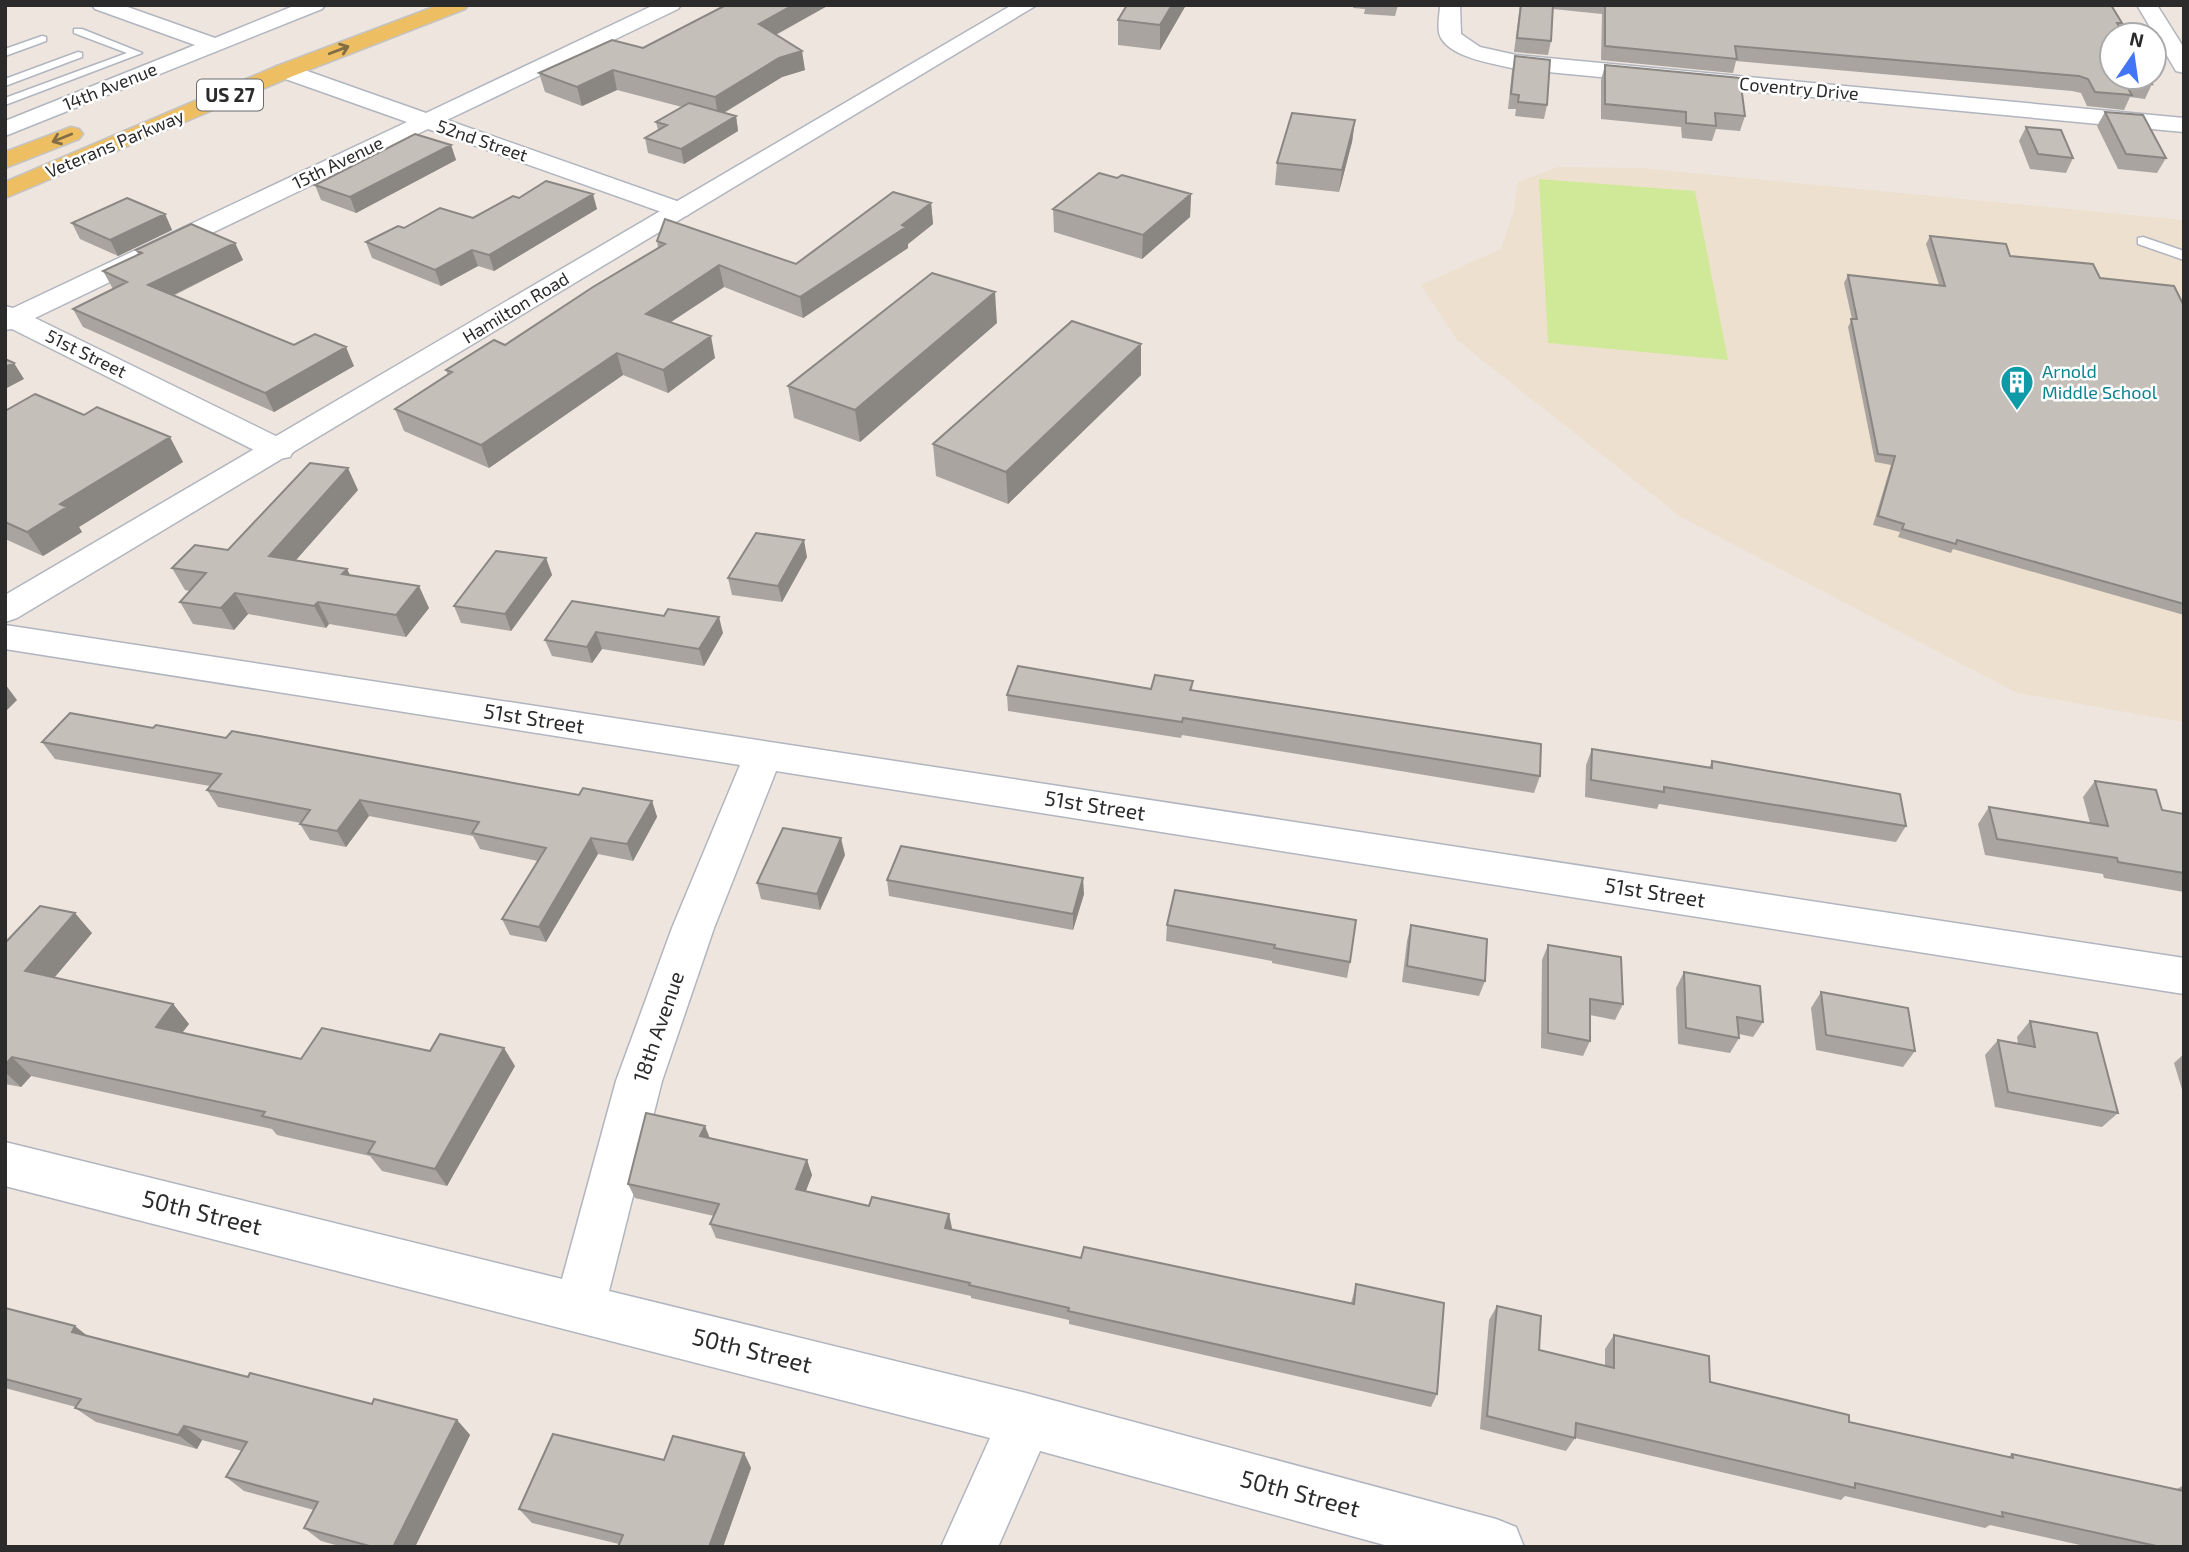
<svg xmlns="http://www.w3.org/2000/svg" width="2189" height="1552" viewBox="0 0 2189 1552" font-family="'Exo 2',sans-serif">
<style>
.education{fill:#eee0ce}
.pitch{fill:#cfe998}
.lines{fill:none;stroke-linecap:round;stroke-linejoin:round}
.lane-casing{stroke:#b1b5bf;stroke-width:3}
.street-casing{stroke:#b1b5bf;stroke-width:3}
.secondary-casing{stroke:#b1b5bf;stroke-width:3}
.primary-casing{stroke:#c4c4c4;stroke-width:3}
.lane{fill:#fff;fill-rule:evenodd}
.street{fill:#fff;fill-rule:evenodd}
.secondary{fill:#fff;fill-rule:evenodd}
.primary{fill:#eebe62;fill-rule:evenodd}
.wall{fill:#a9a4a0}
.shaded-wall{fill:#8a8682}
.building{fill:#c5bfba;stroke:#8a8682;stroke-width:2}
.oneway{stroke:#836d44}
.labels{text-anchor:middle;stroke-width:5;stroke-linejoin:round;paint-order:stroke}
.far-street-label{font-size:18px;fill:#2b2b2b;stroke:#fff}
.far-culture-label{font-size:18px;fill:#0d838f;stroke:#fff;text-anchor:start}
.shield{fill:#fff;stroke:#6b6b6b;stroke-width:2}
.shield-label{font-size:19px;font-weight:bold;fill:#2b2b2b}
.street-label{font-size:21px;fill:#2b2b2b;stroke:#fff}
.near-street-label{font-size:24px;fill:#2b2b2b;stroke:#fff}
</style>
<rect width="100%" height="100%" fill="#ede5de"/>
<path class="education" d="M 1558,167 L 1640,168 L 2184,220 L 2184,722 L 2017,693 L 1681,517 L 1457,340 L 1421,285 L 1501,249 L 1513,213 L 1518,182 Z"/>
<path class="pitch" d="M 1539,179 L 1695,191 L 1728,360 L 1548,343 Z"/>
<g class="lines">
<defs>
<path id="lane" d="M 74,29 L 82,29 L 142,53 L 5,105 L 5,98 L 127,53 L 74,33 Z
M 42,36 L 46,37 L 46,41 L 5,56 L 5,49 Z
M 78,52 L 82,53 L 82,57 L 5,86 L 5,79 Z
M 2143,237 L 2184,251 L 2184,260 L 2138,244 L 2138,238 Z"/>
<path id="street" d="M 92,5 L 122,5 L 215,38 L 296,5 L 325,5 L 322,9 L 5,136 L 5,121 L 195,45 L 95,9 Z
M 654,5 L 681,5 L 678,9 L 447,120 L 688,205 L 692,210 L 688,215 L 679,218 L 670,215 L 428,129 L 35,318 L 290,443 L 294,450 L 290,457 L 279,459 L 268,457 L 12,329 L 5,330 L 5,306 L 13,308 L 407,122 L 277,76 L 274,71 L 277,66 L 293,66 L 426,113 Z
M 1440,5 L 1460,5 L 1461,34 L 1480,47 L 1516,55 L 2184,118 L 2184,132 L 1516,69 C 1495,64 1452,58 1441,38 C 1436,30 1440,14 1440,5 Z
M 2137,5 L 2157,5 L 2184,48 L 2184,73 L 2176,71 Z
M 5,625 L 2184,958 L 2184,994 L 776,771 L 714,928 L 662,1081 L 609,1291 L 1026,1393 L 1496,1519 L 1516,1527 L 1524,1547 L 1392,1547 L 1040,1451 L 998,1547 L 941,1547 L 990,1438 L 5,1186 L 5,1142 L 562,1279 L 616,1081 L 672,928 L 740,765 L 5,649 Z"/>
<path id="secondary" d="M 1012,5 L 1037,5 L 17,618 L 5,622 L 5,595 Z"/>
<path id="primary" d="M 439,5 L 468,5 L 465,9 L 293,76 L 5,198 L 5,182 L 277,66 Z
M 71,127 L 79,129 L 83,134 L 79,139 L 5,168 L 5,152 Z"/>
</defs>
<use href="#lane" class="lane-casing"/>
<use href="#street" class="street-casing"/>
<use href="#secondary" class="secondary-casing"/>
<use href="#primary" class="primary-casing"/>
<use href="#lane" class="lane"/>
<use href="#street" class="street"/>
<use href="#secondary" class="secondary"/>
<use href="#primary" class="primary"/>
</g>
<path class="wall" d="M 726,5 L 829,5 L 776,35 L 805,70 L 782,77 L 724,113 L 736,116 L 738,131 L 684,164 L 648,153 L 645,138 L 658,130 L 656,122 L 682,107 L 617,90 L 582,106 L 545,92 L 539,73 L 643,48 Z
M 1186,5 L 1160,50 L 1118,45 L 1118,20 Z
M 1354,5 L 1398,5 L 1395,16 L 1364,14 L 1365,9 L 1353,8 Z
M 1520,5 L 2111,5 L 2122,23 L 2120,28 L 2152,84 L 2145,99 L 2130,97 L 2124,110 L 2087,106 L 2081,93 L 2072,91 L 1736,61 L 1733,73 L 1601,60 L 1602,14 L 1553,9 L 1551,41 L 1548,55 L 1514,52 Z
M 1515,56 L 1547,105 L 1544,119 L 1515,116 L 1516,109 L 1508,109 L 1512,71 Z
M 1605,65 L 1745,116 L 1740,131 L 1716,129 L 1712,141 L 1682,138 L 1681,127 L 1601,119 L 1601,80 Z
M 2105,112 L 2166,158 L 2157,173 L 2118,169 L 2097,126 Z
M 1355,120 L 1352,142 L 1339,192 L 1275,185 L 1277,163 Z
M 2026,127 L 2073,158 L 2066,173 L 2030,169 L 2019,141 Z
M 451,145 L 456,160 L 356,213 L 321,200 L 315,185 Z
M 1117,178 L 1191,194 L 1190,217 L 1142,259 L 1054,232 L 1053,209 Z
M 519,198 L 597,209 L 494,271 L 478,266 L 441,286 L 372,258 L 366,242 L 404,228 L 473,218 Z
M 931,203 L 933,224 L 908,244 L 908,248 L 803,318 L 724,287 L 671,322 L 715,358 L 668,393 L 623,375 L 489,468 L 404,431 L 395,409 L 448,375 L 446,370 L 505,345 L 658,248 L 657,241 L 796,264 Z
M 165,214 L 172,230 L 118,256 L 80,239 L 72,223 Z
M 1930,236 L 2100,278 L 2184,306 L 2184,615 L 1953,549 L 1951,553 L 1898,537 L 1900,532 L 1873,525 L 1891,465 L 1875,462 L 1848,327 L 1852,319 L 1844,283 L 1848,275 L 1939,285 L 1926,244 Z
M 235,243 L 243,260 L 173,296 L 294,345 L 354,366 L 274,412 L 83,327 L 73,309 L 113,289 L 103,271 L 138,254 L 136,250 Z
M 997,323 L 860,442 L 794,418 L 788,386 Z
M 1141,375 L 1008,504 L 936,476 L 933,444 Z
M 5,411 L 183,462 L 79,527 L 82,532 L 43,556 L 5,539 Z
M 358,490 L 296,560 L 347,569 L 350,575 L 429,608 L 406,637 L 329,624 L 326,628 L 248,614 L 234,630 L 193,624 L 180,602 L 190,591 L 185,590 L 172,568 L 228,550 Z
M 807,557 L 782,602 L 732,595 L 728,578 Z
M 546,558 L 552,575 L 511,631 L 461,623 L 454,606 Z
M 572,601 L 723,633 L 704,666 L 602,649 L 592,663 L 552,656 L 545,640 Z
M 1193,681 L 1192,690 L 1540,776 L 1534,793 L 1182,735 L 1181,738 L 1008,711 L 1007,695 L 1151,689 Z
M 153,728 L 226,738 L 579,795 L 652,801 L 657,817 L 633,861 L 598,854 L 546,942 L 510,935 L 502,919 L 538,861 L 480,849 L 473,836 L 369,816 L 346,847 L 310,840 L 300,824 L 301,823 L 218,807 L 207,790 L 210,786 L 55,759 L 42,742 Z
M 1592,749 L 1709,768 L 1712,761 L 1906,826 L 1896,842 L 1659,804 L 1657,809 L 1585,797 L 1586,765 Z
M 2095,781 L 2162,810 L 2184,814 L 2184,892 L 2104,878 L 2103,874 L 1985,855 L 1978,824 L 1989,807 L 2090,823 L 2083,797 Z
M 845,855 L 820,910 L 761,899 L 757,883 Z
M 887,880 L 1084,894 L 1073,930 L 889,896 Z
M 1175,890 L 1350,962 L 1347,978 L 1272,963 L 1272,961 L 1166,941 L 1167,925 Z
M 1411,925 L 1485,981 L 1479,996 L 1402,982 L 1407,941 Z
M 92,933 L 54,978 L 173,1004 L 189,1024 L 182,1033 L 301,1059 L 430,1051 L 515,1066 L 447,1186 L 382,1171 L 370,1156 L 277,1135 L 272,1129 L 31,1076 L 21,1087 L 5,1084 L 5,943 Z
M 1548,945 L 1623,1004 L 1615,1020 L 1590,1015 L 1590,1041 L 1583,1056 L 1541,1048 L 1542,960 Z
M 1684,972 L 1763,1022 L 1753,1037 L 1739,1034 L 1739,1038 L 1730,1053 L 1678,1044 L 1676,988 Z
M 1821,992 L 1915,1051 L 1903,1067 L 1816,1050 L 1811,1008 Z
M 2030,1021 L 2118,1113 L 2102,1127 L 1995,1107 L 1985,1055 L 1998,1040 L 2018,1044 L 2017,1037 Z
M 2184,1054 L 2184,1096 L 2174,1063 Z
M 710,1138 L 807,1160 L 812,1175 L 806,1191 L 952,1228 L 951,1229 L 1081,1258 L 1351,1303 L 1356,1284 L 1437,1394 L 1431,1407 L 1069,1324 L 1069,1320 L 971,1298 L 971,1296 L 716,1238 L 710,1224 L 714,1216 L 635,1198 L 628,1184 Z
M 1497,1306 L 1539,1350 L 1605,1366 L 1605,1349 L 1614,1335 L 1710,1382 L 1849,1422 L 2008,1457 L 2012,1454 L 2177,1489 L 2184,1485 L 2184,1547 L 2089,1547 L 1990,1525 L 1985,1528 L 1845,1496 L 1841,1500 L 1575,1438 L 1566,1451 L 1480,1429 L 1489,1320 Z
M 5,1308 L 87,1336 L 248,1377 L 372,1404 L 457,1420 L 470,1435 L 415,1547 L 343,1547 L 321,1541 L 304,1528 L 314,1510 L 244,1491 L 226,1477 L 242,1451 L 202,1440 L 197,1449 L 96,1422 L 75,1408 L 76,1407 L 5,1388 Z
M 744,1453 L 751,1468 L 723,1547 L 618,1547 L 619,1544 L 532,1523 L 519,1509 L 664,1460 Z"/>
<path class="shaded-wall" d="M 793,5 L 829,5 L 762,42 L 759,24 Z
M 1172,5 L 1186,5 L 1160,50 L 1160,25 Z
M 802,51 L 805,70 L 782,77 L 718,116 L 715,97 L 779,58 Z
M 613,70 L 617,90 L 582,106 L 577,87 Z
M 736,116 L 738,131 L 684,164 L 681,149 Z
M 1355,120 L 1352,142 L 1339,192 L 1342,170 Z
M 451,145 L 456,160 L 356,213 L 350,197 Z
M 593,194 L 597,209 L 494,271 L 489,255 Z
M 1191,194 L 1190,217 L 1142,259 L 1143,235 Z
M 931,203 L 933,224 L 908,244 L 908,248 L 803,318 L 800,297 L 902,225 Z
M 165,214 L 172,230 L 118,256 L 110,240 Z
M 235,243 L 243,260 L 157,303 L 148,285 Z
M 472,250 L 478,266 L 441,286 L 435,270 Z
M 719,265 L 724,287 L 651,335 L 646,314 Z
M 995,292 L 997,323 L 860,442 L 855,410 Z
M 711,336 L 715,358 L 668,393 L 663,370 Z
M 1141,344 L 1141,375 L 1008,504 L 1006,472 Z
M 346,347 L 354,366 L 274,412 L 265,393 Z
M 617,353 L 623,375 L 489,468 L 481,445 Z
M 14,363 L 24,379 L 5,389 L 5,367 Z
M 170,437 L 183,462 L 79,527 L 82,532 L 43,556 L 27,532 L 60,504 Z
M 348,468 L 358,490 L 280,578 L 269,556 Z
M 804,540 L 807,557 L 782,602 L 778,586 Z
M 546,558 L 552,575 L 511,631 L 505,614 Z
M 347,569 L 357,590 L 342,574 Z
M 419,586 L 429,608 L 406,637 L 396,615 Z
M 235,593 L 248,614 L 234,630 L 221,608 Z
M 318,602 L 329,624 L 326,628 L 314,606 Z
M 719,617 L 723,633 L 704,666 L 699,649 Z
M 596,632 L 602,649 L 592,663 L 587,647 Z
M 5,684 L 17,700 L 5,712 Z
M 360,800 L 369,816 L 346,847 L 337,831 Z
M 652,801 L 657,817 L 633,861 L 627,844 Z
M 591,838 L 598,854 L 546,942 L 539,927 Z
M 841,838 L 845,855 L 820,910 L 817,894 Z
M 1083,878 L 1084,894 L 1073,930 L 1073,914 Z
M 75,913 L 92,933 L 43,991 L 25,971 Z
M 173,1004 L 189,1024 L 172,1046 L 156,1027 Z
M 504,1048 L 515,1066 L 447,1186 L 435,1169 Z
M 12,1057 L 31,1076 L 21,1087 L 5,1072 L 5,1065 Z
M 705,1126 L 711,1141 L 700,1136 Z
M 807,1160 L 812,1175 L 801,1203 L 796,1189 Z
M 949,1214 L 952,1228 L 947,1242 L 945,1228 Z
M 75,1326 L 95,1342 L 72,1332 Z
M 457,1420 L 470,1435 L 415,1547 L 393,1547 Z
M 184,1426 L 202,1440 L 197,1449 L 178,1435 Z
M 744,1453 L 751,1468 L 723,1547 L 709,1547 Z"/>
<path class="building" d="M 726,5 L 793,5 L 759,24 L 802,51 L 779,58 L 715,97 L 613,70 L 577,87 L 539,73 L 612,40 L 643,48 Z
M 1127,5 L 1172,5 L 1160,25 L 1118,20 Z
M 1521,5 L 1553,5 L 1551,41 L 1517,38 Z
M 1605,5 L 2111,5 L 2122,23 L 2117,23 L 2124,35 L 2112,35 L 2112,77 L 2148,77 L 2152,84 L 2124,82 L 2132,95 L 2095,92 L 2088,79 L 2079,76 L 1735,46 L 1737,59 L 1605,46 Z
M 1515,56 L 1550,60 L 1547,105 L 1518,102 L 1519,95 L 1511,94 Z
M 1605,65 L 1740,78 L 1745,116 L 1715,113 L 1716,126 L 1686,123 L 1686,112 L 1605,104 Z
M 689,103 L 736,116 L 681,149 L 645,138 L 667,125 L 656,122 Z
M 2105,112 L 2143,115 L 2166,158 L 2126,154 Z
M 1292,113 L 1355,120 L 1342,170 L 1277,163 Z
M 2026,127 L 2061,130 L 2073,158 L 2038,154 Z
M 415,134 L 451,145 L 350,197 L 315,185 Z
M 1099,173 L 1117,178 L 1122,175 L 1191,194 L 1143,235 L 1053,209 Z
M 546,181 L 593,194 L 489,255 L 472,250 L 435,270 L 366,242 L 398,226 L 404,228 L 440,208 L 473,218 L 513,196 L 519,198 Z
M 893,192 L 931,203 L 902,225 L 906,227 L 800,297 L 719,265 L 646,314 L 711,336 L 663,370 L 617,353 L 481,445 L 395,409 L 452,372 L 446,370 L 494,340 L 505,345 L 593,287 L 665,244 L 657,241 L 665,219 L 796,264 Z
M 127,198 L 165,214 L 110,240 L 72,223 Z
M 191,224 L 235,243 L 148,285 L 294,345 L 315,334 L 346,347 L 265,393 L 73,309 L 127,282 L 103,271 L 142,253 L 136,250 Z
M 1930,236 L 2006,244 L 2010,256 L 2093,264 L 2100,278 L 2174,286 L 2184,306 L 2184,604 L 1957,540 L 1956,544 L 1902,529 L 1904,524 L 1878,516 L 1895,456 L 1878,454 L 1851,319 L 1857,319 L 1848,275 L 1945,286 Z
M 932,273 L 995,292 L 855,410 L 788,386 Z
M 1072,321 L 1141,344 L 1006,472 L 933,444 Z
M 5,359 L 14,363 L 5,367 Z
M 35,394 L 84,415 L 97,407 L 170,437 L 60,504 L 67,507 L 27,532 L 5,522 L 5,411 Z
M 310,463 L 348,468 L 269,556 L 347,569 L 342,574 L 419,586 L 396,615 L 318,602 L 314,606 L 235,593 L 221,608 L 180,602 L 206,573 L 172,568 L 195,545 L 228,550 Z
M 756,533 L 804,540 L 778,586 L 728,578 Z
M 496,551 L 546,558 L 505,614 L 454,606 Z
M 572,601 L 664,616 L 668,609 L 719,617 L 699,649 L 596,632 L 587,647 L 545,640 Z
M 1018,666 L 1151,689 L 1155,675 L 1193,681 L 1190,690 L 1541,744 L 1540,776 L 1183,718 L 1182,722 L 1007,695 Z
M 70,713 L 153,728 L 156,725 L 226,738 L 232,731 L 579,795 L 583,788 L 652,801 L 627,844 L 591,838 L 539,927 L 502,919 L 546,848 L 472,833 L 479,822 L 360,800 L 337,831 L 300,824 L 310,810 L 207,790 L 221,774 L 42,742 Z
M 1592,749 L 1712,768 L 1712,761 L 1900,794 L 1906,826 L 1664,787 L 1664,792 L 1591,780 Z
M 2095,781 L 2156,790 L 2162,810 L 2184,814 L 2184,873 L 2118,862 L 2117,858 L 1997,839 L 1989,807 L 2108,826 Z
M 783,828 L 841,838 L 817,894 L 757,883 Z
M 901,846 L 1083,878 L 1073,914 L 887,880 Z
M 1175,890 L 1356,920 L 1350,962 L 1274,948 L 1275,945 L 1167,925 Z
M 40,906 L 75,913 L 25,971 L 173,1004 L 156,1027 L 301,1059 L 322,1028 L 430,1051 L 440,1034 L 504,1048 L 435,1169 L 368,1153 L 375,1142 L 262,1116 L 265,1112 L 12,1057 L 5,1065 L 5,943 Z
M 1411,925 L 1487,939 L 1485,981 L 1407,966 Z
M 1548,945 L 1621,957 L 1623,1004 L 1590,999 L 1590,1041 L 1548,1033 Z
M 1684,972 L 1760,986 L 1763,1022 L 1737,1017 L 1739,1038 L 1686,1028 Z
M 1821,992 L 1908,1008 L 1915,1051 L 1826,1035 Z
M 2030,1021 L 2097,1033 L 2118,1113 L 2008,1092 L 1998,1040 L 2035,1047 Z
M 646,1113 L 705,1126 L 700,1136 L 807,1160 L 796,1189 L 869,1206 L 872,1197 L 949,1214 L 945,1228 L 1081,1258 L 1084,1247 L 1354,1304 L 1356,1284 L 1444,1303 L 1437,1394 L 1068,1311 L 1069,1308 L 969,1285 L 970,1283 L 710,1224 L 719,1204 L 628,1184 Z
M 1497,1306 L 1541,1316 L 1539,1350 L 1614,1368 L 1614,1335 L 1709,1356 L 1710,1382 L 1849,1415 L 1849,1422 L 2013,1458 L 2012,1454 L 2184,1491 L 2184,1547 L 2161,1547 L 2002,1512 L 2003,1517 L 1855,1483 L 1855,1488 L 1576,1423 L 1575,1438 L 1487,1416 Z
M 5,1308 L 75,1326 L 72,1332 L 248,1377 L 250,1373 L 372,1404 L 374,1399 L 457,1420 L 393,1547 L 373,1547 L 304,1528 L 318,1502 L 226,1477 L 247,1442 L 184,1426 L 178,1435 L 75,1408 L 81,1399 L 5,1379 Z
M 553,1434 L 664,1460 L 673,1436 L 744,1453 L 709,1547 L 618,1547 L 623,1535 L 519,1509 Z"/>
<defs><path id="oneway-shaft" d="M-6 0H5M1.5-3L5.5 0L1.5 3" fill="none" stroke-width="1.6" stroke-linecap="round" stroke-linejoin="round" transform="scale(1.75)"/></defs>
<g class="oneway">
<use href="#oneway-shaft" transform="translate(339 50) rotate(-21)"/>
<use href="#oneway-shaft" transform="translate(62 138) rotate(158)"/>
</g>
<defs>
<symbol id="building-pin" viewBox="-11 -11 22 30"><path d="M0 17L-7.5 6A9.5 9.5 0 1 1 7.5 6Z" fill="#0f9aa8" stroke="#fff"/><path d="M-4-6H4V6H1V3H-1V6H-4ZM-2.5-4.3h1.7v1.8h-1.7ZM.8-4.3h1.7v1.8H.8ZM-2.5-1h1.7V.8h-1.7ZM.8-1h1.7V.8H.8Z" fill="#fff"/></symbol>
</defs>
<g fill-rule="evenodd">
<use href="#building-pin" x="1998" y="363" width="38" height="52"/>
</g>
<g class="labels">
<g class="far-street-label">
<text transform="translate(110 87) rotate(-22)" y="6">14th Avenue</text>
<text transform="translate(1799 89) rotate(5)" y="6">Coventry Drive</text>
<text transform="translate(482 141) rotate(19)" y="6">52nd Street</text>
<text transform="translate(115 144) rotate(-23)" y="6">Veterans Parkway</text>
<text transform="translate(338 163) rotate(-26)" y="6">15th Avenue</text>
<text transform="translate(516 308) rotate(-31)" y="6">Hamilton Road</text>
<text transform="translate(86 354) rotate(26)" y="6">51st Street</text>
</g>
<g class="far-culture-label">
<text x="2042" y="378">Arnold<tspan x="2042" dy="21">Middle School</tspan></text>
</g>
<rect class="shield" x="197" y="79.5" width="66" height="31" rx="5"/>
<g class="shield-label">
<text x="230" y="102">US 27</text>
</g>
<g class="street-label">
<text transform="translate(534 719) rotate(9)" y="7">51st Street</text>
<text transform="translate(1095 806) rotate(9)" y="7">51st Street</text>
<text transform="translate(1655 893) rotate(9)" y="7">51st Street</text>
<text transform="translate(659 1027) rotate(-71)" y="7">18th Avenue</text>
</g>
<g class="near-street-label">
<text transform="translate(202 1213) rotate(14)" y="8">50th Street</text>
<text transform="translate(752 1351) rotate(14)" y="8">50th Street</text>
<text transform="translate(1300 1494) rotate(15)" y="8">50th Street</text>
</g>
</g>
<rect width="2189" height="1552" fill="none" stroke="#2b2b2b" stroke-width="14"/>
<g transform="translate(2133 56) rotate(13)"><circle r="33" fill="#ffffff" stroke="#aaaaaa" stroke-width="2"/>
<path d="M0-5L12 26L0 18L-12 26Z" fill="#4176f7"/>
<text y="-10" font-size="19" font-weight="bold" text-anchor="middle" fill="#2b2b2b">N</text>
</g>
</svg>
